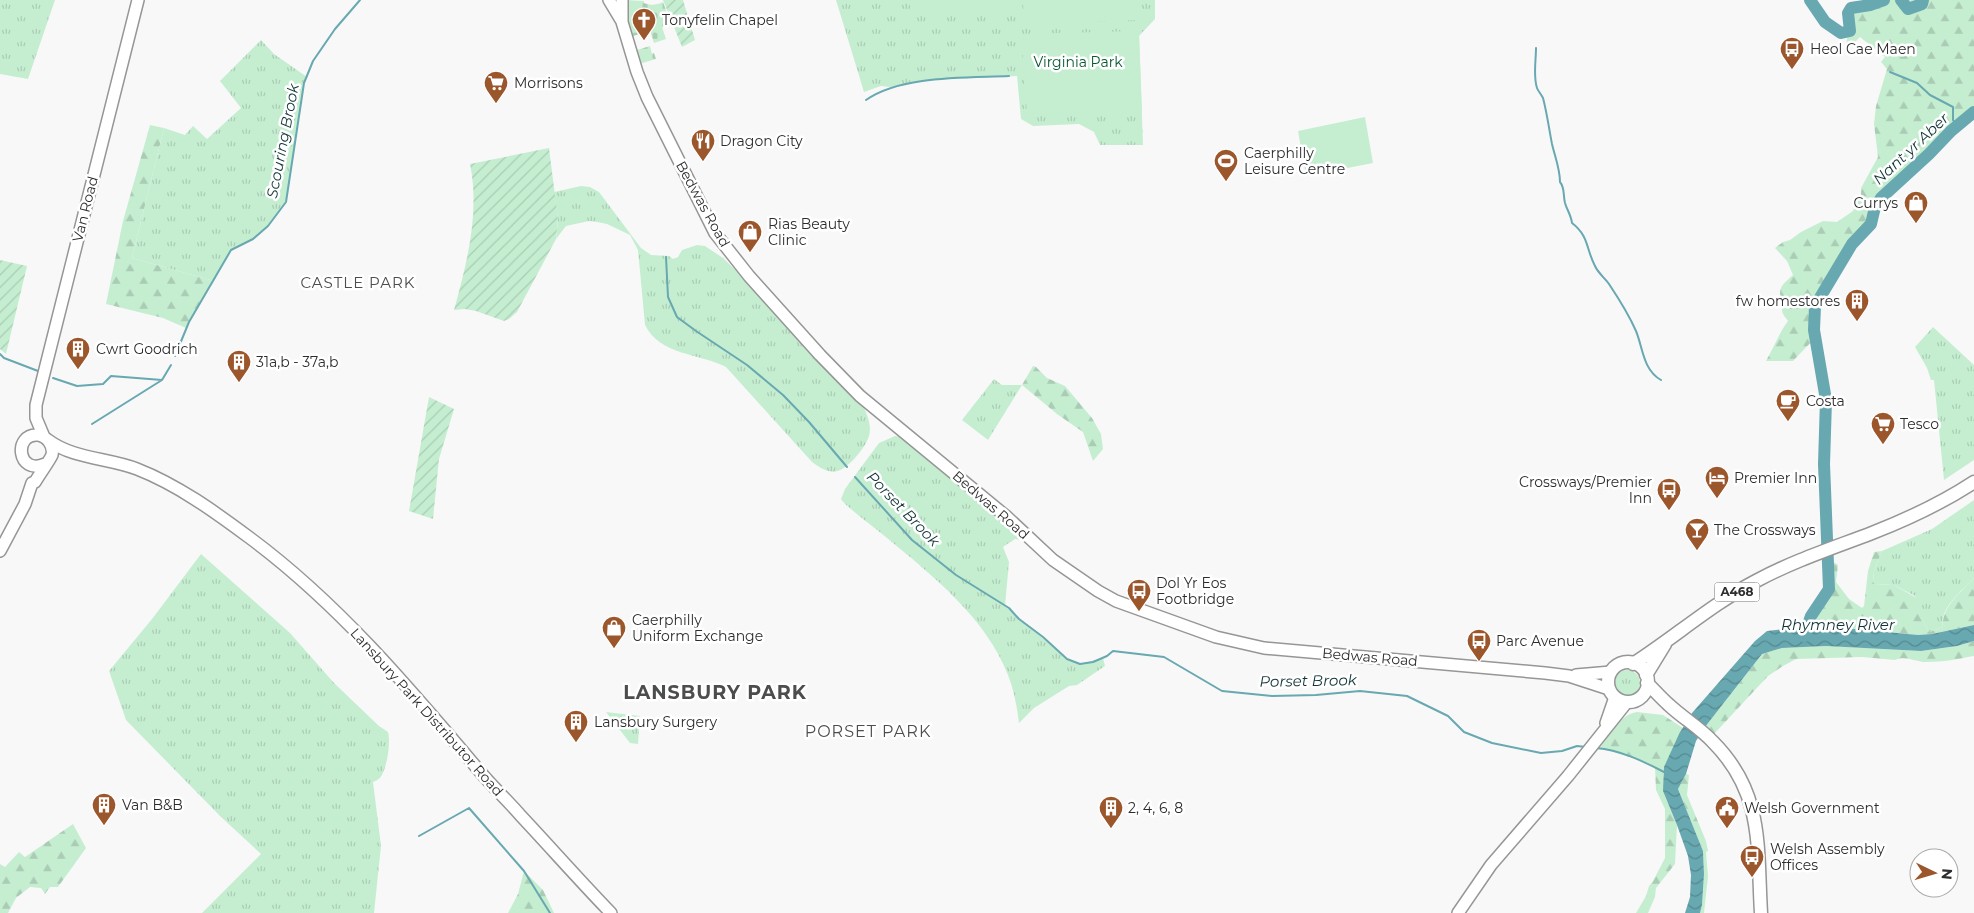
<svg xmlns="http://www.w3.org/2000/svg" width="1974" height="913" viewBox="0 0 1974 913" font-family="Montserrat,sans-serif">
<style>
.grass{fill:url(#grass-tufts)}
.forest{fill:url(#forest-firs)}
.cemetery{fill:url(#cemetery-stones)}
.garden{fill:url(#garden-furrows)}
.pitch{fill:#c5eed1}
.water{fill:url(#water-waves)}
.lines{fill:none;stroke-linecap:round;stroke-linejoin:round}
.stream{stroke:#68a8b0;stroke-width:2}
.river{stroke:#68a8b0;stroke-width:12}
.secondary-casing{stroke:#969697;stroke-width:14}
.primary-casing{stroke:#969697;stroke-width:15}
.secondary{stroke:#fff;stroke-width:11}
.primary{stroke:#fff;stroke-width:12}
.labels{text-anchor:middle;stroke-width:5;stroke-linejoin:round;paint-order:stroke}
.shield{fill:#fff;stroke:#6c6c6d;stroke-width:1}
.shield-label{font-size:12px;font-weight:bold;fill:#2d2d2e}
.poi-label{font-size:14px;fill:#2d2d2e;stroke:#fff;text-anchor:start}
.park-label{font-size:14px;fill:#085730;stroke:#fff}
.street-label{font-size:14px;fill:#2d2d2e;stroke:#fff}
.water-label{font-size:15px;font-style:italic;fill:#133437;stroke:#fff}
.neighbourhood-label{font-size:15px;letter-spacing:1px;fill:#4c4d4e;stroke:#fff}
.quarter-label{font-size:16px;letter-spacing:1px;fill:#4c4d4e;stroke:#fff}
.district-label{font-size:19px;font-weight:bold;letter-spacing:1px;fill:#4c4d4e;stroke:#fff}
</style>
<defs>
<pattern id="grass-tufts" width="24" height="20" patternUnits="userSpaceOnUse" patternTransform="scale(1.25)"><rect width="24" height="20" fill="#c5eed1"/><path d="M3 7l-1-3M5 7V3M7 7l1-3M15 17l-1-3M17 17v-4M19 17l1-3" fill="none" stroke="#aaccb4"/></pattern>
<pattern id="forest-firs" width="22" height="20" patternUnits="userSpaceOnUse" patternTransform="scale(1.25)"><rect width="22" height="20" fill="#c5eed1"/><path d="M5 1l3.5 6h-7zM16 11l3.5 6h-7z" fill="#aaccb4"/></pattern>
<pattern id="cemetery-stones" width="16" height="16" patternUnits="userSpaceOnUse" patternTransform="scale(1.25)"><rect width="16" height="16" fill="#c5eed1"/><path d="M2 7V4a2 2 0 0 1 4 0v3zM10 15v-3a2 2 0 0 1 4 0v3z" fill="#aaccb4"/></pattern>
<pattern id="garden-furrows" width="10" height="10" patternUnits="userSpaceOnUse" patternTransform="scale(1.25)"><rect width="10" height="10" fill="#c5eed1"/><path d="M-1 1l2-2M0 10L10 0M9 11l2-2" fill="none" stroke="#aaccb4"/></pattern>
<pattern id="water-waves" width="16" height="10" patternUnits="userSpaceOnUse" patternTransform="scale(1.25)"><rect width="16" height="10" fill="#68a8b0"/><path d="M0 5q4-4 8 0t8 0" fill="none" stroke="#568990"/></pattern>
</defs>
<rect width="100%" height="100%" fill="#f8f8f9"/>
<path class="grass" d="M 0,0 L 55,0 L 28,79 L 0,74 Z
M 836,0 L 1155,0 L 1155,19 L 1139,36 L 1143,145 L 1100,145 L 1094,132 L 1079,124 L 1033,126 L 1021,119 L 1017,76 L 929,80 L 890,87 L 881,86 L 864,92 Z
M 261,40 L 274,54 L 307,77 L 304,83 L 286,202 L 268,226 L 253,239 L 231,250 L 214,281 L 132,258 L 164,128 L 185,135 L 193,126 L 207,139 L 241,108 L 220,81 Z
M 581,186 L 590,187 L 599,192 L 641,248 L 651,255 L 669,256 L 673,259 L 678,257 L 682,250 L 697,245 L 705,246 L 723,258 L 750,284 L 864,408 C 875,431 870,440 855,458 C 839,475 831,476 812,462 L 726,367 C 699,353 661,356 645,325 L 638,250 L 630,235 L 607,224 L 597,222 L 589,221 L 566,226 L 556,239 L 558,219 L 554,192 Z
M 1933,327 L 1974,365 L 1974,460 L 1944,480 L 1934,380 L 1931,380 L 1927,368 L 1915,347 Z
M 994,379 L 1002,385 L 1022,385 L 988,440 L 962,420 Z
M 895,436 L 903,437 L 984,503 L 1023,540 L 1015,539 L 1003,547 L 1009,562 L 1005,606 L 1067,659 L 1080,664 L 1103,658 L 1105,666 L 1077,685 L 1069,686 L 1034,708 L 1019,723 C 1017,707 1014,690 1008,675 C 986,618 933,576 887,538 C 878,530 846,507 841,499 L 845,489 L 879,443 Z
M 1974,500 L 1974,578 C 1961,592 1940,607 1943,627 L 1929,632 L 1921,617 L 1915,596 L 1894,585 L 1875,584 L 1873,582 L 1874,571 L 1882,551 L 1932,529 Z
M 201,554 L 290,633 L 334,683 L 379,726 L 388,732 C 391,742 387,769 380,778 C 378,780 375,781 373,782 L 381,846 L 374,913 L 202,913 L 261,854 L 220,816 L 126,720 L 109,671 L 152,619 Z
M1614 683a13 13 0 1 1 26 0a13 13 0 1 1-26 0Z
M 606,712 L 640,716 L 638,744 L 630,743 Z"/>
<path class="forest" d="M 1884,0 L 1974,0 L 1974,112 L 1951,131 L 1929,154 L 1881,198 L 1875,207 L 1871,224 L 1852,244 L 1815,306 L 1815,338 L 1793,361 L 1766,361 C 1774,347 1779,333 1788,321 C 1786,318 1782,314 1782,310 C 1782,306 1783,306 1782,302 C 1777,288 1782,285 1793,275 L 1787,261 L 1775,248 L 1783,242 L 1790,240 L 1801,232 L 1823,221 L 1837,222 L 1853,211 L 1861,195 L 1861,188 L 1878,157 L 1874,124 L 1876,106 L 1887,69 L 1881,62 L 1885,57 L 1860,37 L 1854,43 L 1846,44 L 1850,24 L 1848,13 L 1851,8 L 1870,5 Z
M 150,125 L 164,128 L 132,258 L 214,281 L 203,297 L 186,328 L 163,318 L 106,304 L 123,221 Z
M 1033,366 L 1036,367 L 1047,378 L 1065,386 L 1092,418 L 1101,434 L 1103,449 L 1093,461 L 1083,432 L 1057,414 L 1022,385 Z
M 1882,551 L 1874,571 L 1873,582 L 1875,584 L 1894,585 L 1922,601 L 1921,617 L 1929,632 L 1943,627 C 1941,607 1961,592 1974,578 L 1974,625 L 1932,634 L 1918,635 L 1835,627 L 1821,628 L 1815,625 L 1812,621 L 1832,592 L 1832,561 L 1838,565 L 1836,582 L 1849,599 L 1862,608 L 1864,606 L 1868,571 L 1874,552 Z
M 1974,641 L 1974,656 C 1958,659 1943,662 1926,662 C 1916,662 1905,655 1895,660 L 1862,657 L 1796,659 L 1783,666 L 1768,676 L 1714,734 L 1705,727 L 1762,654 L 1782,648 L 1826,646 L 1921,651 L 1957,646 Z
M 1637,712 L 1663,715 L 1683,728 L 1663,772 L 1665,785 L 1663,791 L 1677,825 L 1675,864 L 1656,888 L 1655,897 L 1648,913 L 1636,913 L 1646,896 L 1649,886 L 1653,881 L 1665,858 L 1665,809 L 1656,790 L 1655,767 L 1649,763 L 1600,748 C 1610,734 1619,715 1637,712 Z
M 1686,774 L 1689,775 L 1687,795 L 1706,841 L 1708,851 L 1706,852 L 1708,876 L 1704,913 L 1700,913 L 1702,905 L 1704,874 L 1703,851 L 1678,789 Z
M 73,824 L 86,848 L 58,887 L 50,887 L 45,894 L 41,888 L 30,887 L 16,898 L 8,913 L 0,913 L 0,864 L 5,867 L 19,852 L 25,857 Z
M 524,871 L 543,890 L 554,913 L 508,913 L 518,894 Z"/>
<path class="cemetery" d="M 625,0 L 644,1 L 644,3 C 651,6 656,5 663,2 L 671,24 L 662,27 L 666,39 L 654,43 L 650,31 L 633,36 L 637,50 L 650,46 L 652,54 L 654,53 L 656,59 L 639,64 L 628,29 Z"/>
<path class="garden" d="M 663,0 L 683,0 L 695,40 L 682,47 Z
M 549,148 L 558,219 L 556,239 L 517,312 L 509,319 L 504,321 L 476,311 L 465,309 L 454,310 C 467,263 480,212 470,164 Z
M 0,260 L 27,266 L 6,354 L 0,349 Z
M 429,397 L 454,409 L 439,459 L 433,519 L 409,511 Z"/>
<path class="pitch" d="M 910,0 L 1004,0 L 1004,12 L 910,16 Z
M 1023,0 L 1141,0 L 1141,20 L 1024,23 Z
M 1139,31 L 1142,113 L 1027,113 L 1021,34 Z
M 1365,117 L 1373,163 L 1306,176 L 1298,131 Z"/>
<path class="water" d="M 1974,625 L 1974,641 L 1957,646 L 1921,651 L 1826,646 L 1782,648 L 1762,654 L 1705,727 L 1696,741 L 1686,774 L 1678,789 L 1703,851 L 1704,874 L 1702,905 L 1700,913 L 1685,913 L 1690,897 L 1691,875 L 1688,856 L 1677,825 L 1663,791 L 1664,767 L 1679,734 L 1692,713 L 1755,641 L 1767,631 L 1807,626 L 1835,627 L 1918,635 L 1932,634 Z"/>
<g class="lines">
<path class="stream" d="M 1536,48 C 1536,61 1533,76 1537,88 C 1538,91 1541,94 1543,98 C 1547,113 1549,129 1552,144 C 1555,157 1560,169 1560,182 C 1565,188 1563,195 1565,203 C 1567,210 1571,215 1572,223 C 1589,236 1586,249 1595,266 C 1598,273 1605,278 1609,284 C 1619,299 1629,315 1636,331 C 1643,348 1643,370 1661,380
M 1890,72 L 1917,83 L 1930,95 L 1953,107 L 1953,120 L 1957,126
M 866,100 C 901,75 967,78 1009,76
M 666,257 L 668,297 L 677,317 L 696,331 L 747,365 L 783,395 L 809,422 L 847,467
M 0,354 L 4,358 L 38,371
M 175,356 L 189,322 L 231,250 L 253,239 L 268,226 L 286,202 L 304,83 L 313,61 L 335,29 L 360,0
M 53,378 L 77,386 L 103,384 L 111,376 L 162,380
M 92,424 L 162,380 L 171,365
M 855,477 L 912,540 L 956,575 L 1009,608 L 1019,619 L 1043,637 L 1067,659 L 1080,664 L 1093,662 L 1107,656 L 1113,651 L 1164,657 L 1222,691 L 1272,696 L 1316,695 L 1360,691 L 1407,696 L 1448,716 L 1464,732 L 1492,743 L 1541,753 L 1562,751 L 1577,746 L 1586,747
M 1596,748 C 1620,750 1643,761 1664,772
M 419,836 L 469,808 L 524,871 L 550,913"/>
<path class="river" d="M 1810,0 L 1825,22 L 1841,33 L 1850,31 L 1848,13 L 1851,8 L 1870,5 L 1884,0
M 1901,0 L 1908,9 L 1922,4 L 1923,0
M 1804,636 L 1811,616 L 1829,589 L 1824,464 L 1826,400 L 1814,330 L 1815,306 L 1852,244 L 1871,224 L 1875,207 L 1881,198 L 1929,154 L 1951,131 L 1974,112"/>
<defs>
<path id="secondary" d="M 609,0 L 621,20
M 622,0 L 622,22 L 637,72 L 647,97 L 715,233 L 749,276 L 820,355 L 860,396 L 1007,517 L 1053,560 L 1098,591 L 1116,601 L 1216,637 L 1264,648 L 1545,673 L 1569,676 L 1609,689
M 44,437 L 36,418 L 36,405 L 138,0
M 48,440 C 73,459 109,458 137,469 C 178,485 215,512 250,538 C 339,604 411,690 482,774 C 495,789 509,802 521,816 C 551,848 580,881 611,913
M 0,551 L 25,504 L 32,483 L 35,482 C 39,475 50,460 52,455 C 54,446 47,436 38,435 C 13,433 17,476 45,464
M 1576,675 L 1611,672
M 1606,723 L 1615,697
M 1458,913 L 1491,865 L 1568,776 L 1627,702"/>
<path id="primary" d="M1608 682a20 20 0 1 1 40 0a20 20 0 1 1-40 0Z
M 1633,664 C 1675,637 1712,604 1756,581 C 1793,561 1833,548 1872,533 C 1908,519 1942,503 1974,482
M 1646,675 L 1665,644
M 1647,683 C 1655,691 1661,698 1669,705 C 1683,718 1700,728 1713,742 C 1764,793 1757,847 1761,913"/>
</defs>
<use href="#secondary" class="secondary-casing"/>
<use href="#primary" class="primary-casing"/>
<use href="#secondary" class="secondary"/>
<use href="#primary" class="primary"/>
</g>
<defs>
<symbol id="church-pin" viewBox="-11 -11 22 30"><path d="M0 17L-7.5 6A9.5 9.5 0 1 1 7.5 6Z" fill="#9c562b" stroke="#fff"/><path d="M-1.2-6h2.4v3.5h3.3v2.4h-3.3V6h-2.4V-.1h-3.3v-2.4h3.3Z" fill="#fff"/></symbol>
<symbol id="bus-pin" viewBox="-11 -11 22 30"><path d="M0 17L-7.5 6A9.5 9.5 0 1 1 7.5 6Z" fill="#9c562b" stroke="#fff"/><path d="M-5-6H5V4H4V6H2V4H-2V6H-4V4H-5ZM-3.5-4V0h7V-4ZM-3.5 1.2v1.5H-2V1.2ZM2 1.2v1.5H3.5V1.2Z" fill="#fff"/></symbol>
<symbol id="supermarket-pin" viewBox="-11 -11 22 30"><path d="M0 17L-7.5 6A9.5 9.5 0 1 1 7.5 6Z" fill="#9c562b" stroke="#fff"/><path d="M-6-5.5h2.5l.6 2H6L4.5 2H-2.5L-4.4-4H-6ZM-1.5 3.2a1.3 1.3 0 1 0 .1 0ZM3 3.2a1.3 1.3 0 1 0 .1 0Z" fill="#fff"/></symbol>
<symbol id="restaurant-pin" viewBox="-11 -11 22 30"><path d="M0 17L-7.5 6A9.5 9.5 0 1 1 7.5 6Z" fill="#9c562b" stroke="#fff"/><path d="M-5-6h1v4h1v-4h1v4h1v-4h1v5L-1.5 .5V6h-2V.5L-5-1ZM5-6V6H3V1.5H1.5Q1.5-4 5-6Z" fill="#fff"/></symbol>
<symbol id="stadium-pin" viewBox="-11 -11 22 30"><path d="M0 17L-7.5 6A9.5 9.5 0 1 1 7.5 6Z" fill="#9c562b" stroke="#fff"/><path d="M0-5a6.5 5 0 1 0 0 10a6.5 5 0 1 0 0-10ZM-3.5-1.8h7v3.6h-7Z" fill="#fff"/></symbol>
<symbol id="shop-pin" viewBox="-11 -11 22 30"><path d="M0 17L-7.5 6A9.5 9.5 0 1 1 7.5 6Z" fill="#9c562b" stroke="#fff"/><path d="M-5-2.5h2.3a2.7 3.5 0 0 1 5.4 0H5L5.5 6h-11ZM-1.5-2.5h3a1.5 2.3 0 0 0-3 0Z" fill="#fff"/></symbol>
<symbol id="building-pin" viewBox="-11 -11 22 30"><path d="M0 17L-7.5 6A9.5 9.5 0 1 1 7.5 6Z" fill="#9c562b" stroke="#fff"/><path d="M-4-6H4V6H1V3H-1V6H-4ZM-2.5-4.3h1.7v1.8h-1.7ZM.8-4.3h1.7v1.8H.8ZM-2.5-1h1.7V.8h-1.7ZM.8-1h1.7V.8H.8Z" fill="#fff"/></symbol>
<symbol id="cafe-pin" viewBox="-11 -11 22 30"><path d="M0 17L-7.5 6A9.5 9.5 0 1 1 7.5 6Z" fill="#9c562b" stroke="#fff"/><path d="M-5.5-4.5H6V0H3Q3 3.5 0 3.5H-2.5Q-5.5 3.5-5.5 0ZM3-3.2v2h1.7v-2ZM-6 4.5H4V6H-6Z" fill="#fff"/></symbol>
<symbol id="hotel-pin" viewBox="-11 -11 22 30"><path d="M0 17L-7.5 6A9.5 9.5 0 1 1 7.5 6Z" fill="#9c562b" stroke="#fff"/><path d="M-6-4.5h1.5V1H6V5H4.5V3h-9V5H-6ZM-4 0a1.8 1.8 0 1 1 3.6 0ZM.5 0V-2.5h3Q6-2.5 6 0Z" fill="#fff"/></symbol>
<symbol id="bar-pin" viewBox="-11 -11 22 30"><path d="M0 17L-7.5 6A9.5 9.5 0 1 1 7.5 6Z" fill="#9c562b" stroke="#fff"/><path d="M-6-5H6L.8 .8V4.5H3.5V6h-7V4.5H-.8V.8Z" fill="#fff"/></symbol>
<symbol id="civic-pin" viewBox="-11 -11 22 30"><path d="M0 17L-7.5 6A9.5 9.5 0 1 1 7.5 6Z" fill="#9c562b" stroke="#fff"/><path d="M-.6-6.5H3V-4.5H.6V-3L4-1V1h2V6H-6V1h2V-1L-.6-3ZM-1.2 2.5V6h2.4V2.5Z" fill="#fff"/></symbol>
</defs>
<g fill-rule="evenodd">
<use href="#church-pin" x="630" y="6" width="28" height="38"/>
<use href="#bus-pin" x="1778" y="35" width="28" height="38"/>
<use href="#supermarket-pin" x="482" y="69" width="28" height="38"/>
<use href="#restaurant-pin" x="689" y="127" width="28" height="38"/>
<use href="#stadium-pin" x="1212" y="147" width="28" height="38"/>
<use href="#shop-pin" x="1902" y="189" width="28" height="38"/>
<use href="#shop-pin" x="736" y="218" width="28" height="38"/>
<use href="#building-pin" x="1843" y="287" width="28" height="38"/>
<use href="#building-pin" x="64" y="335" width="28" height="38"/>
<use href="#building-pin" x="225" y="348" width="28" height="38"/>
<use href="#cafe-pin" x="1774" y="387" width="28" height="38"/>
<use href="#supermarket-pin" x="1869" y="410" width="28" height="38"/>
<use href="#hotel-pin" x="1703" y="464" width="28" height="38"/>
<use href="#bus-pin" x="1655" y="476" width="28" height="38"/>
<use href="#bar-pin" x="1683" y="516" width="28" height="38"/>
<use href="#bus-pin" x="1125" y="577" width="28" height="38"/>
<use href="#shop-pin" x="600" y="614" width="28" height="38"/>
<use href="#bus-pin" x="1465" y="627" width="28" height="38"/>
<use href="#building-pin" x="562" y="708" width="28" height="38"/>
<use href="#building-pin" x="90" y="791" width="28" height="38"/>
<use href="#building-pin" x="1097" y="794" width="28" height="38"/>
<use href="#civic-pin" x="1713" y="794" width="28" height="38"/>
<use href="#bus-pin" x="1738" y="843" width="28" height="38"/>
</g>
<g class="labels">
<rect class="shield" x="1714.5" y="582.5" width="45" height="19" rx="4"/>
<g class="shield-label">
<text x="1737" y="596">A468</text>
</g>
<g class="poi-label">
<text x="662" y="25">Tonyfelin Chapel</text>
<text x="1810" y="54">Heol Cae Maen</text>
<text x="514" y="88">Morrisons</text>
<text x="720" y="146">Dragon City</text>
<text x="1244" y="158">Caerphilly<tspan x="1244" dy="16">Leisure Centre</tspan></text>
<text x="1898" y="208" text-anchor="end">Currys</text>
<text x="768" y="229">Rias Beauty<tspan x="768" dy="16">Clinic</tspan></text>
<text x="1840" y="306" text-anchor="end">fw homestores</text>
<text x="96" y="354">Cwrt Goodrich</text>
<text x="256" y="367">31a,b - 37a,b</text>
<text x="1806" y="406">Costa</text>
<text x="1900" y="429">Tesco</text>
<text x="1734" y="483">Premier Inn</text>
<text x="1652" y="487" text-anchor="end">Crossways/Premier<tspan x="1652" dy="16">Inn</tspan></text>
<text x="1714" y="535">The Crossways</text>
<text x="1156" y="588">Dol Yr Eos<tspan x="1156" dy="16">Footbridge</tspan></text>
<text x="632" y="625">Caerphilly<tspan x="632" dy="16">Uniform Exchange</tspan></text>
<text x="1496" y="646">Parc Avenue</text>
<text x="594" y="727">Lansbury Surgery</text>
<text x="122" y="810">Van B&amp;B</text>
<text x="1128" y="813">2, 4, 6, 8</text>
<text x="1744" y="813">Welsh Government</text>
<text x="1770" y="854">Welsh Assembly<tspan x="1770" dy="16">Offices</tspan></text>
</g>
<g class="park-label">
<text x="1078" y="67">Virginia Park</text>
</g>
<g class="street-label">
<text transform="translate(703 204) rotate(61)" y="5">Bedwas Road</text>
<text transform="translate(85 209) rotate(-76)" y="5">Van Road</text>
<text transform="translate(991 505) rotate(41)" y="5">Bedwas Road</text>
<text transform="translate(1370 657) rotate(5)" y="5">Bedwas Road</text>
<text transform="translate(427 712) rotate(48)" y="5">Lansbury Park Distributor Road</text>
</g>
<g class="water-label">
<text transform="translate(283 141) rotate(-79)" y="5">Scouring Brook</text>
<text transform="translate(1911 149) rotate(-43)" y="5">Nant yr Aber</text>
<text transform="translate(903 509) rotate(46)" y="5">Porset Brook</text>
<text x="1838" y="630">Rhymney River</text>
<text transform="translate(1308 681) rotate(-1)" y="5">Porset Brook</text>
</g>
<g class="neighbourhood-label">
<text x="358" y="288">CASTLE PARK</text>
</g>
<g class="quarter-label">
<text x="868" y="737">PORSET PARK</text>
</g>
<g class="district-label">
<text x="715" y="699">LANSBURY PARK</text>
</g>
</g>
<g transform="translate(1934 873) rotate(95)"><circle r="24" fill="#ffffff" stroke="#ababab"/>
<path d="M0-4L9 19L0 12L-9 19Z" fill="#9c562b"/>
<text y="-8" font-size="14" font-weight="bold" text-anchor="middle" fill="#2d2d2e">N</text>
</g>
</svg>
